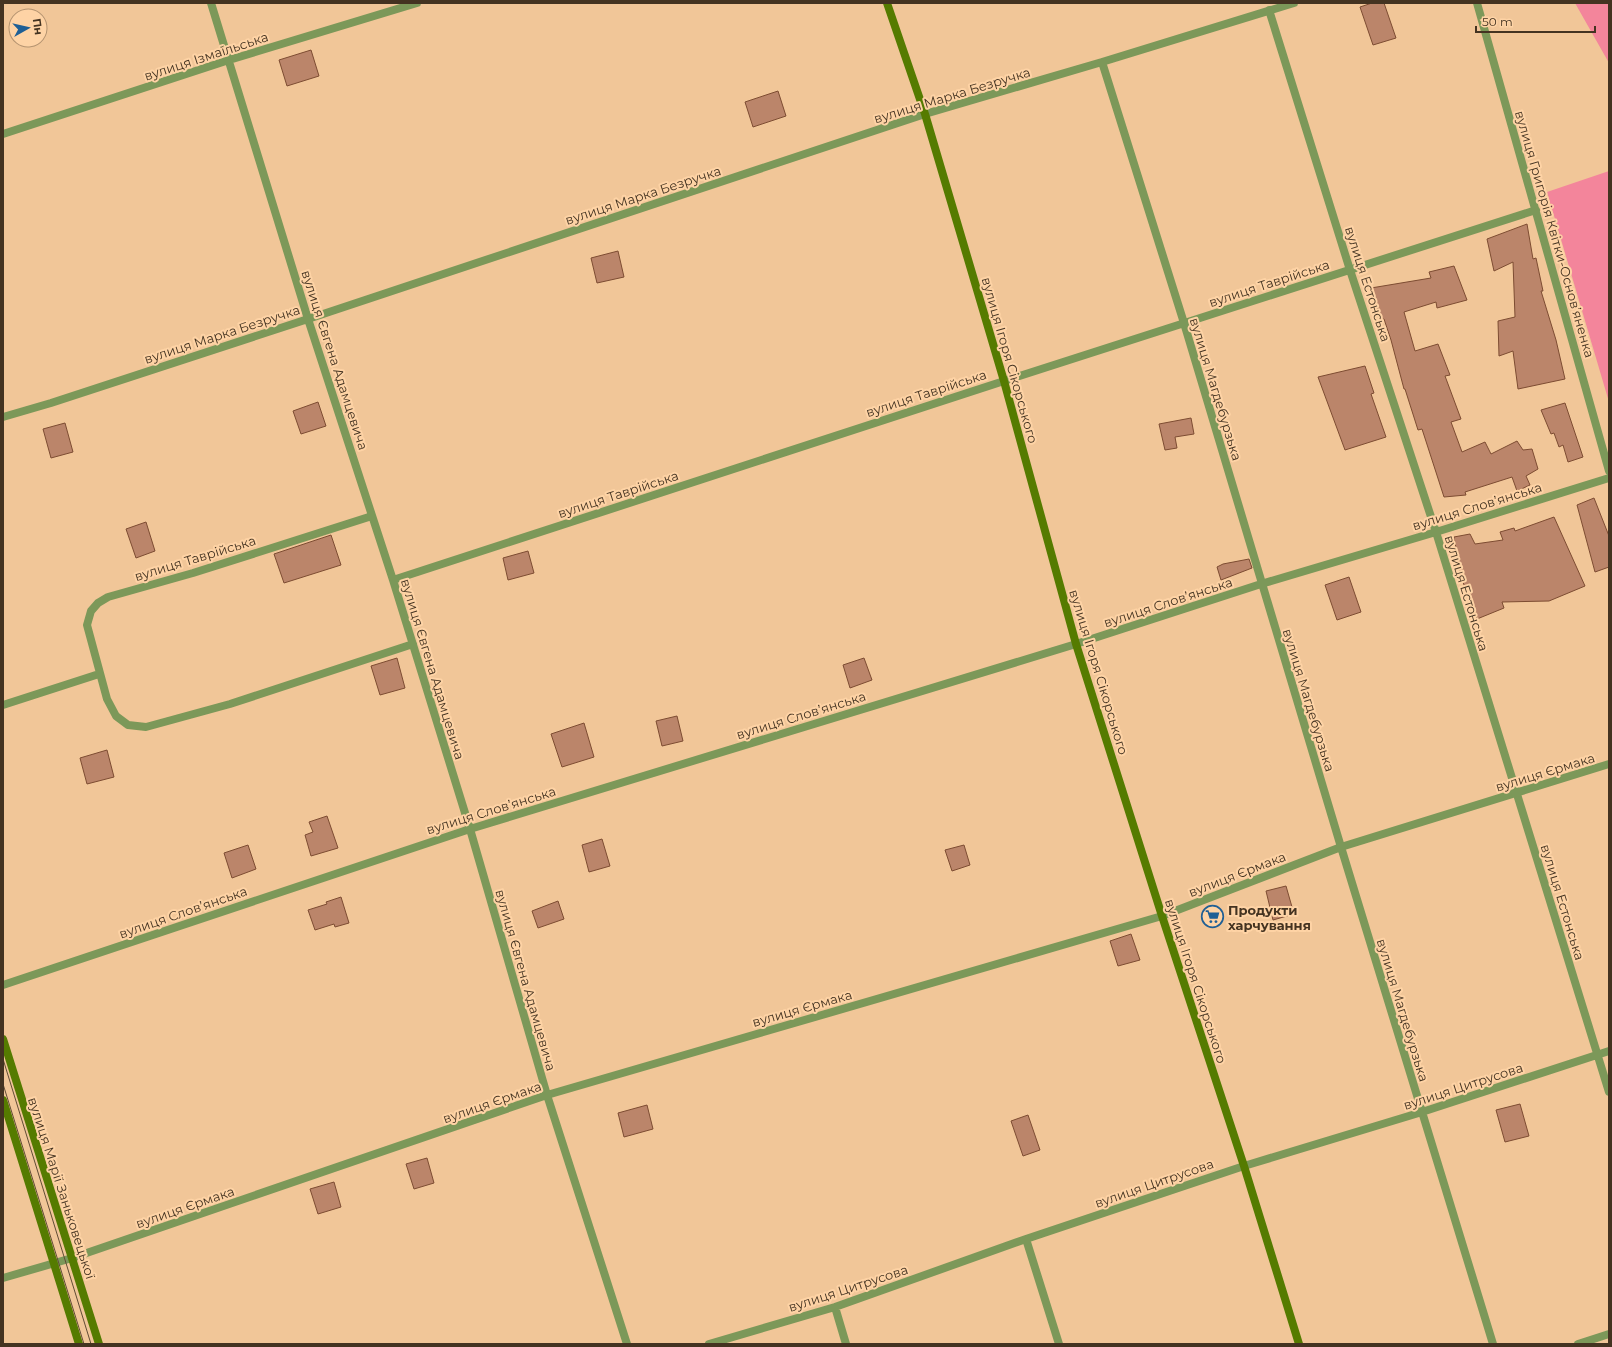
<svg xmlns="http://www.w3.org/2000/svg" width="1612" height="1347" viewBox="0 0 1612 1347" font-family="Montserrat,sans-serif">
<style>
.green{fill:#f3859b}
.building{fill:#bb856a;stroke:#7d4c32}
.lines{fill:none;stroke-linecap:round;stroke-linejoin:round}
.street{stroke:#7c9859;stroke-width:8}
.secondary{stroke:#557b00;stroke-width:8}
.tram{stroke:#614c35;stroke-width:1}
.labels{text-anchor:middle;stroke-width:4;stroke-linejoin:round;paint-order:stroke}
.street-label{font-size:13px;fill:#443321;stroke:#fed3a5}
.poi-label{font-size:13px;font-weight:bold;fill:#443321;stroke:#fed3a5;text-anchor:start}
</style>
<rect width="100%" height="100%" fill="#f1c698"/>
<path class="green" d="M 1575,3 L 1609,3 L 1609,63 Z
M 1609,171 L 1609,402 L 1547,192 Z"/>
<path class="building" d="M 1372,3 L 1384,3 L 1396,38 L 1373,45 L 1360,7 Z
M 311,50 L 319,76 L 287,86 L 279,60 Z
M 778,91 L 786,116 L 753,127 L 745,102 Z
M 1527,224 L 1533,259 L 1536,258 L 1543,291 L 1541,291 L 1556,340 L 1565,379 L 1518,389 L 1513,351 L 1499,356 L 1498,321 L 1515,317 L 1513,262 L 1494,271 L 1487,239 Z
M 618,251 L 624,277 L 597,283 L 591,258 Z
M 1454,266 L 1467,300 L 1437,308 L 1436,302 L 1404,312 L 1415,351 L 1438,344 L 1450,375 L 1445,376 L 1461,419 L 1451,422 L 1462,452 L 1485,442 L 1491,454 L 1517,441 L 1523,450 L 1532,449 L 1538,469 L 1526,476 L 1530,485 L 1517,491 L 1512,477 L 1465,492 L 1466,495 L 1444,497 L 1422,429 L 1418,430 L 1405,389 L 1404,389 L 1391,340 L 1384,319 L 1381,320 L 1371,288 L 1431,278 L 1429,272 Z
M 1365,366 L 1374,393 L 1371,394 L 1386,437 L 1345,450 L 1318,377 Z
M 318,402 L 326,426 L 301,434 L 293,411 Z
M 1565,403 L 1583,457 L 1568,462 L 1563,445 L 1559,447 L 1554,433 L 1551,434 L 1541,410 Z
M 1191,418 L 1194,434 L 1175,437 L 1177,448 L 1165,450 L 1159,424 Z
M 65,423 L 73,452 L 51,458 L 43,429 Z
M 1594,498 L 1609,536 L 1609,567 L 1595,572 L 1577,505 Z
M 1554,517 L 1585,586 L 1549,601 L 1502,602 L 1504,608 L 1477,619 L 1461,577 L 1454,537 L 1470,534 L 1475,544 L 1503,540 L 1500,532 L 1514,528 L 1515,531 Z
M 146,522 L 155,551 L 136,558 L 126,529 Z
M 331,535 L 341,565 L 284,583 L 274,554 Z
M 528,551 L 534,573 L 508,580 L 503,558 Z
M 1249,559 L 1252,568 L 1221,580 L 1217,567 L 1223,564 Z
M 1349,577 L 1361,612 L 1337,620 L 1325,585 Z
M 397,658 L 405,688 L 380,695 L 371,666 Z
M 864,658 L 872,680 L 850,688 L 843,665 Z
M 677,716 L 683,741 L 662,746 L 656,721 Z
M 584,723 L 594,757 L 562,767 L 551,734 Z
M 107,750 L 114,777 L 87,784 L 80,758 Z
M 327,816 L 338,848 L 311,856 L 305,835 L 313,832 L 309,822 Z
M 602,839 L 610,866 L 589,872 L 582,845 Z
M 248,845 L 256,869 L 232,878 L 224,853 Z
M 964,845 L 970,865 L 952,871 L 945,850 Z
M 1286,886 L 1294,914 L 1273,920 L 1266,891 Z
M 341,897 L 349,923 L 335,927 L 334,924 L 315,930 L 308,910 L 327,904 L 326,902 Z
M 558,901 L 564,919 L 538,928 L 532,911 Z
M 1131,934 L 1140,960 L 1118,966 L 1110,941 Z
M 1520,1104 L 1529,1136 L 1505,1142 L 1496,1110 Z
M 647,1105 L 653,1129 L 624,1137 L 618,1113 Z
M 1028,1115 L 1040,1150 L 1023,1156 L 1011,1121 Z
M 427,1158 L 434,1183 L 414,1189 L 406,1164 Z
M 334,1182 L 341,1207 L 318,1214 L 310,1189 Z"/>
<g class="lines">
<path class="street" d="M 211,3 L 308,319 L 393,580 L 470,829 L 547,1095 L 627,1344
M 1477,3 L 1609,471
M 1269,10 L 1350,270 L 1436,532 L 1609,1092
M 1102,62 L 1184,323 L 1341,847 L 1493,1344
M 3,134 L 229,60 L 417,3
M 3,417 L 51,403 L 308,319 L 925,114 L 1102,62 L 1294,3
M 372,516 L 193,573 L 108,597 L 98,603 L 91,611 L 87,625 L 107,699 L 116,716 L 128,725 L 146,727 L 230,704 L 413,644
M 393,580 L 1004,381 L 1536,210
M 3,705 L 99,674
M 3,985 L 470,829 L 1076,644 L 1261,584 L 1436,532 L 1609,478
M 1026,1239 L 1059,1344
M 3,1278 L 72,1258 L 547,1095 L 1162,916 L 1341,847 L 1609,764
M 835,1307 L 846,1344
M 709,1344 L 835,1307 L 1026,1239 L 1244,1166 L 1422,1112 L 1609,1051
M 1578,1344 L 1609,1334"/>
<path class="secondary" d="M 887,3 L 925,114 L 1004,381 L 1076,644 L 1162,916 L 1244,1166 L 1299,1344
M 3,1039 L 99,1344
M 3,1100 L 79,1344"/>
<path class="tram" d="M 3,1059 L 91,1344
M 3,1084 L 84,1344"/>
</g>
<defs>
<symbol id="supermarket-ring" viewBox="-11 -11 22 22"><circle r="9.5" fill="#fed3a5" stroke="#1f5f95" stroke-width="1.5"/><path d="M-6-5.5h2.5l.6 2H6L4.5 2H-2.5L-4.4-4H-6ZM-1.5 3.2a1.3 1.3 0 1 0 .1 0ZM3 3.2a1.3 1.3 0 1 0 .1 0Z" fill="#1f5f95"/></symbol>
</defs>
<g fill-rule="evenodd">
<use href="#supermarket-ring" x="1200" y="904" width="25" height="25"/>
</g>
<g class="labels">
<g class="street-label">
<text transform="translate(206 56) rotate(-18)" y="5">вулиця Ізмаїльська</text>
<text transform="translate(952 95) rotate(-17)" y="5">вулиця Марка Безручка</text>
<text transform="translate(643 195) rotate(-18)" y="5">вулиця Марка Безручка</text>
<text transform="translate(1555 234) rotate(74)" y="5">вулиця Григорія Квітки-Основʼяненка</text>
<text transform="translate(1269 283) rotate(-18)" y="5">вулиця Таврійська</text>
<text transform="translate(1368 284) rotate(72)" y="5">вулиця Естонська</text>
<text transform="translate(222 334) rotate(-18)" y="5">вулиця Марка Безручка</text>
<text transform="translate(335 360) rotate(72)" y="5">вулиця Євгена Адамцевича</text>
<text transform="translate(1010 360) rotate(74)" y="5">вулиця Ігоря Сікорського</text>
<text transform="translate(1216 389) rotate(73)" y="5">вулиця Магдебурзька</text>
<text transform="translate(926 393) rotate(-18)" y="5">вулиця Таврійська</text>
<text transform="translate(618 494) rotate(-18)" y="5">вулиця Таврійська</text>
<text transform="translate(1477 506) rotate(-17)" y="5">вулиця Слов’янська</text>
<text transform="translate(195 558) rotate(-17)" y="5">вулиця Таврійська</text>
<text transform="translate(1467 593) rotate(73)" y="5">вулиця Естонська</text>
<text transform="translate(1168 602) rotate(-18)" y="5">вулиця Слов’янська</text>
<text transform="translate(433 669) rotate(73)" y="5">вулиця Євгена Адамцевича</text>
<text transform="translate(1099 672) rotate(73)" y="5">вулиця Ігоря Сікорського</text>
<text transform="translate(1309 700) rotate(73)" y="5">вулиця Магдебурзька</text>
<text transform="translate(801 715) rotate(-17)" y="5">вулиця Слов’янська</text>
<text transform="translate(1545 772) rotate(-17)" y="5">вулиця Єрмака</text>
<text transform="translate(491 810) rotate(-17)" y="5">вулиця Слов’янська</text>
<text transform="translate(1237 874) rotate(-21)" y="5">вулиця Єрмака</text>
<text transform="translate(1563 902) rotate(73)" y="5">вулиця Естонська</text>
<text transform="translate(183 912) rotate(-19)" y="5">вулиця Слов’янська</text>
<text transform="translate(526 980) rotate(74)" y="5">вулиця Євгена Адамцевича</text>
<text transform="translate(1196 981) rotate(72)" y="5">вулиця Ігоря Сікорського</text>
<text transform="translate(802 1008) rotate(-16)" y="5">вулиця Єрмака</text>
<text transform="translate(1403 1010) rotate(73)" y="5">вулиця Магдебурзька</text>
<text transform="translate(1463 1086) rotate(-18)" y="5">вулиця Цитрусова</text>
<text transform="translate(492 1102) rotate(-19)" y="5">вулиця Єрмака</text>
<text transform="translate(1154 1183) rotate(-19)" y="5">вулиця Цитрусова</text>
<text transform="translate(62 1188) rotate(72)" y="5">вулиця Марії Заньковецької</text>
<text transform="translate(185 1207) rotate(-19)" y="5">вулиця Єрмака</text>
<text transform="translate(848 1288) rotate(-18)" y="5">вулиця Цитрусова</text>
</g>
<g class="poi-label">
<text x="1228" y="915">Продукти<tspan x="1228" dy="15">харчування</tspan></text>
</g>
</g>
<rect width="1612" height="1347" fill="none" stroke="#443321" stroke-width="8"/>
<g transform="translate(28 28) rotate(82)"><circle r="19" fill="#fed3a5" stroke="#b49370"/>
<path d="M0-3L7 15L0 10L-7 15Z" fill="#1f5f95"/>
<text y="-6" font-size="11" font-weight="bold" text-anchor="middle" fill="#443321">Пн</text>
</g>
<path d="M1476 26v6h119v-6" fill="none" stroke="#443321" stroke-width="2"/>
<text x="1482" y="26" font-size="12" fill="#443321" stroke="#fed3a5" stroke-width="3" paint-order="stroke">50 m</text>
</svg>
